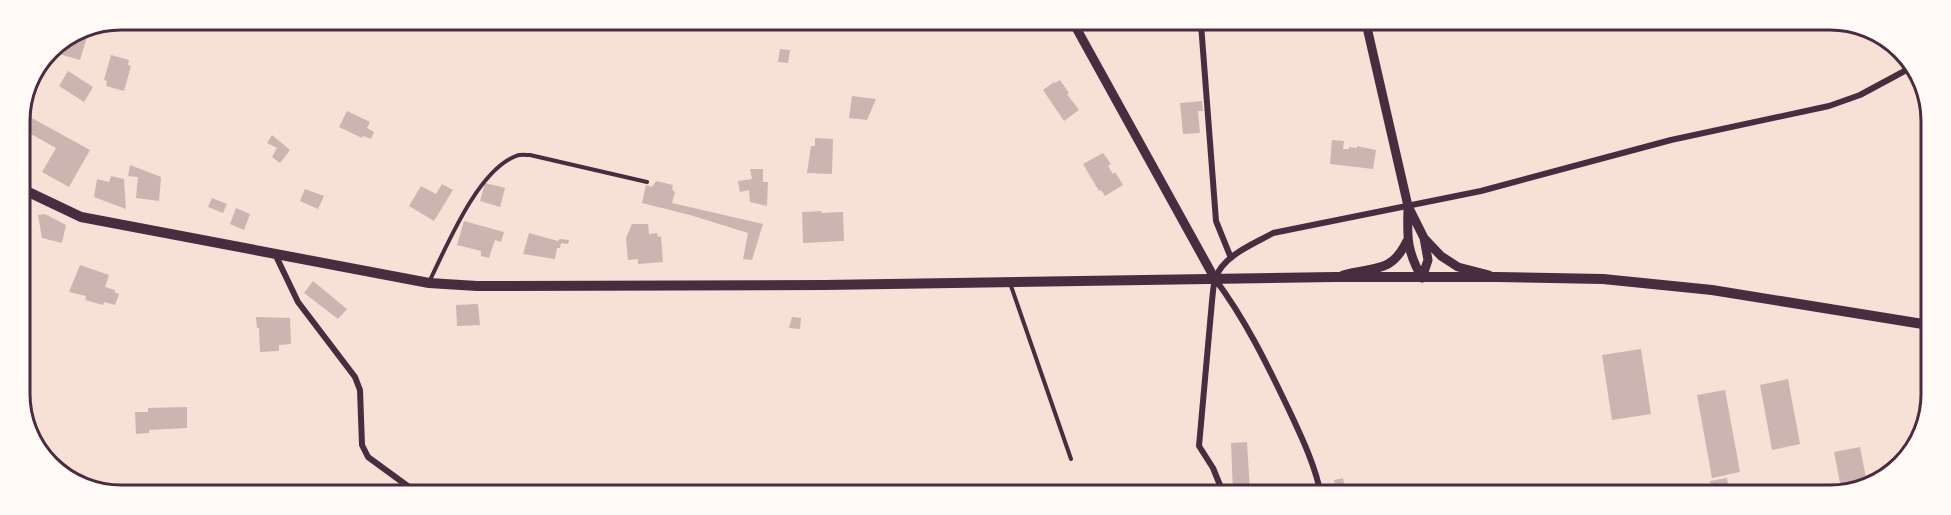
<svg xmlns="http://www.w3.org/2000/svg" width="1951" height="515" viewBox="0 0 1951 515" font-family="'Exo 2',sans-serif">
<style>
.building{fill:#ccb4b1}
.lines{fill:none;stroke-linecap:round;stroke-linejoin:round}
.service{stroke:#4a2c40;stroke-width:4}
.minor{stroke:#4a2c40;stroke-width:6}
.tertiary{stroke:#4a2c40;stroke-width:9}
.secondary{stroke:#4a2c40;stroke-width:10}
.rim{fill:none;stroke:#4a2c40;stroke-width:3}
</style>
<rect width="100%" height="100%" fill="#f7e1d7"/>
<path class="building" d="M 82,27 L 90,27 L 80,60 L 59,54 L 64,40 Z
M 780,49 L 790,50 L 788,63 L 778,62 Z
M 111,55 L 129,60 L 128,65 L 131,66 L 124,91 L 106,86 L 107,81 L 104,80 Z
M 68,71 L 93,87 L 84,102 L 59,86 Z
M 1060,80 L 1069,93 L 1067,94 L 1079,110 L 1064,121 L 1043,90 L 1054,82 L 1055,83 Z
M 852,96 L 876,99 L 867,120 L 849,118 Z
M 1202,101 L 1203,111 L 1198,111 L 1200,133 L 1183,134 L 1180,103 Z
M 347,111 L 370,122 L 367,128 L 374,132 L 371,139 L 363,136 L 362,138 L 339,127 Z
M 21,112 L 90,150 L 69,187 L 42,172 L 56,148 L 20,128 Z
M 272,135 L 290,150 L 280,163 L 272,157 L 277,148 L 267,143 Z
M 815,138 L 833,139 L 832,174 L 807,173 L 811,146 L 815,146 Z
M 1332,140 L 1344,141 L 1343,149 L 1349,149 L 1349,147 L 1357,148 L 1357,146 L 1376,150 L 1373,169 L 1330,164 Z
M 1103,153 L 1111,164 L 1108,166 L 1113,174 L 1115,172 L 1123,185 L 1105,196 L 1101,190 L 1099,191 L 1083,164 Z
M 130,165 L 161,177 L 159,201 L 136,198 L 138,177 L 128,176 Z
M 750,169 L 763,169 L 763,182 L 768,182 L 767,206 L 750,202 L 749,190 L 740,192 L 738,181 L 752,179 Z
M 111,176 L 124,179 L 126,209 L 94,197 L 97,179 L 109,182 Z
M 656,181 L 673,185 L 672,189 L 675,192 L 672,203 L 763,224 L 752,260 L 743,259 L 748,233 L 690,215 L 642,203 L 646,185 L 652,187 Z
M 485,183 L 505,188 L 500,207 L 480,201 Z
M 442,184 L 453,190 L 434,221 L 409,206 L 421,186 L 436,194 Z
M 305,189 L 324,196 L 318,209 L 300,201 Z
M 212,198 L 227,204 L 223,213 L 208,207 Z
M 236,208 L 250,214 L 244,230 L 230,224 Z
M 822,211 L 821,213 L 843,212 L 844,241 L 803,243 L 802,212 Z
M 45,214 L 66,225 L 62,243 L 42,238 L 38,215 Z
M 464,221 L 504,232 L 501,242 L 495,240 L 489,258 L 481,256 L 481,249 L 481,251 L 457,245 Z
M 632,224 L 648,224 L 649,234 L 657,233 L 658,237 L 661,236 L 663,262 L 638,264 L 638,259 L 628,260 L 626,238 Z
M 529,233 L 558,241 L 560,239 L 569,240 L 568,244 L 561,243 L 560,248 L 557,248 L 555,259 L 523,254 Z
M 80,265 L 109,275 L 105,287 L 115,290 L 114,292 L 119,294 L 115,305 L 104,302 L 103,305 L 85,300 L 86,296 L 69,292 Z
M 313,281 L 347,309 L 338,319 L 304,293 Z
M 478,304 L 480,325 L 457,326 L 456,305 Z
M 256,317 L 290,318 L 291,344 L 279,345 L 279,351 L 260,352 L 259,328 L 257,328 Z
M 792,317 L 801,318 L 800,329 L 789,328 Z
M 1641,349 L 1651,414 L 1612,420 L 1602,355 Z
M 1788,379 L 1800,444 L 1772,450 L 1760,385 Z
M 1725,390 L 1740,472 L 1712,478 L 1697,395 Z
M 187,407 L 187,428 L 149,430 L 149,433 L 136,434 L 135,412 L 148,412 L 148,408 Z
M 1247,442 L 1250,491 L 1233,492 L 1231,443 Z
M 1860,447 L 1867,483 L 1842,493 L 1834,452 Z
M 1343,478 L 1345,488 L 1336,489 L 1334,480 Z
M 1727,478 L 1730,495 L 1713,495 L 1710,481 Z"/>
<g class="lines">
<path class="service" d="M 429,282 C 447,246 477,171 516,156 C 520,154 526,155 530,155 L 647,182
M 1010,283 L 1071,459"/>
<path class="minor" d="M 1201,24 L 1216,221 L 1231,258
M 275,254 L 298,302 L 355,377 L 360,390 L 362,445 L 368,457 L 409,487 L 412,494
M 1215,279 C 1245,319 1267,364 1288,408 C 1301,436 1315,464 1321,495
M 1224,495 L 1213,468 L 1199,446 L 1212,301 C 1213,293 1213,284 1216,277 C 1224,255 1254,244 1273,233 L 1481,191 L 1671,140 L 1829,106 L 1860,95 L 1912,67"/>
<path class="tertiary" d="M 1366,23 L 1408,206 L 1424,238 L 1441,256 L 1458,267 L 1489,275
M 1074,24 L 1215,279
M 1408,209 C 1407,239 1407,251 1422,278
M 1343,275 C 1375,266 1391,274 1407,241
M 1422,278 L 1428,260 L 1424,238"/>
<path class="secondary" d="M 20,188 L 81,217 L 429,283 L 477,286 L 824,285 L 1335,277 L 1497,277 L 1603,279 L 1712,290 L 1929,325"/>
</g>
<path d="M0 0H1951V515H0ZM121 30H1830A91 91 0 0 1 1921 121V394A91 91 0 0 1 1830 485H121A91 91 0 0 1 30 394V121A91 91 0 0 1 121 30Z" fill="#fffaf5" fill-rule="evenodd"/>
<path class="rim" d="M121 30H1830A91 91 0 0 1 1921 121V394A91 91 0 0 1 1830 485H121A91 91 0 0 1 30 394V121A91 91 0 0 1 121 30Z"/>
</svg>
